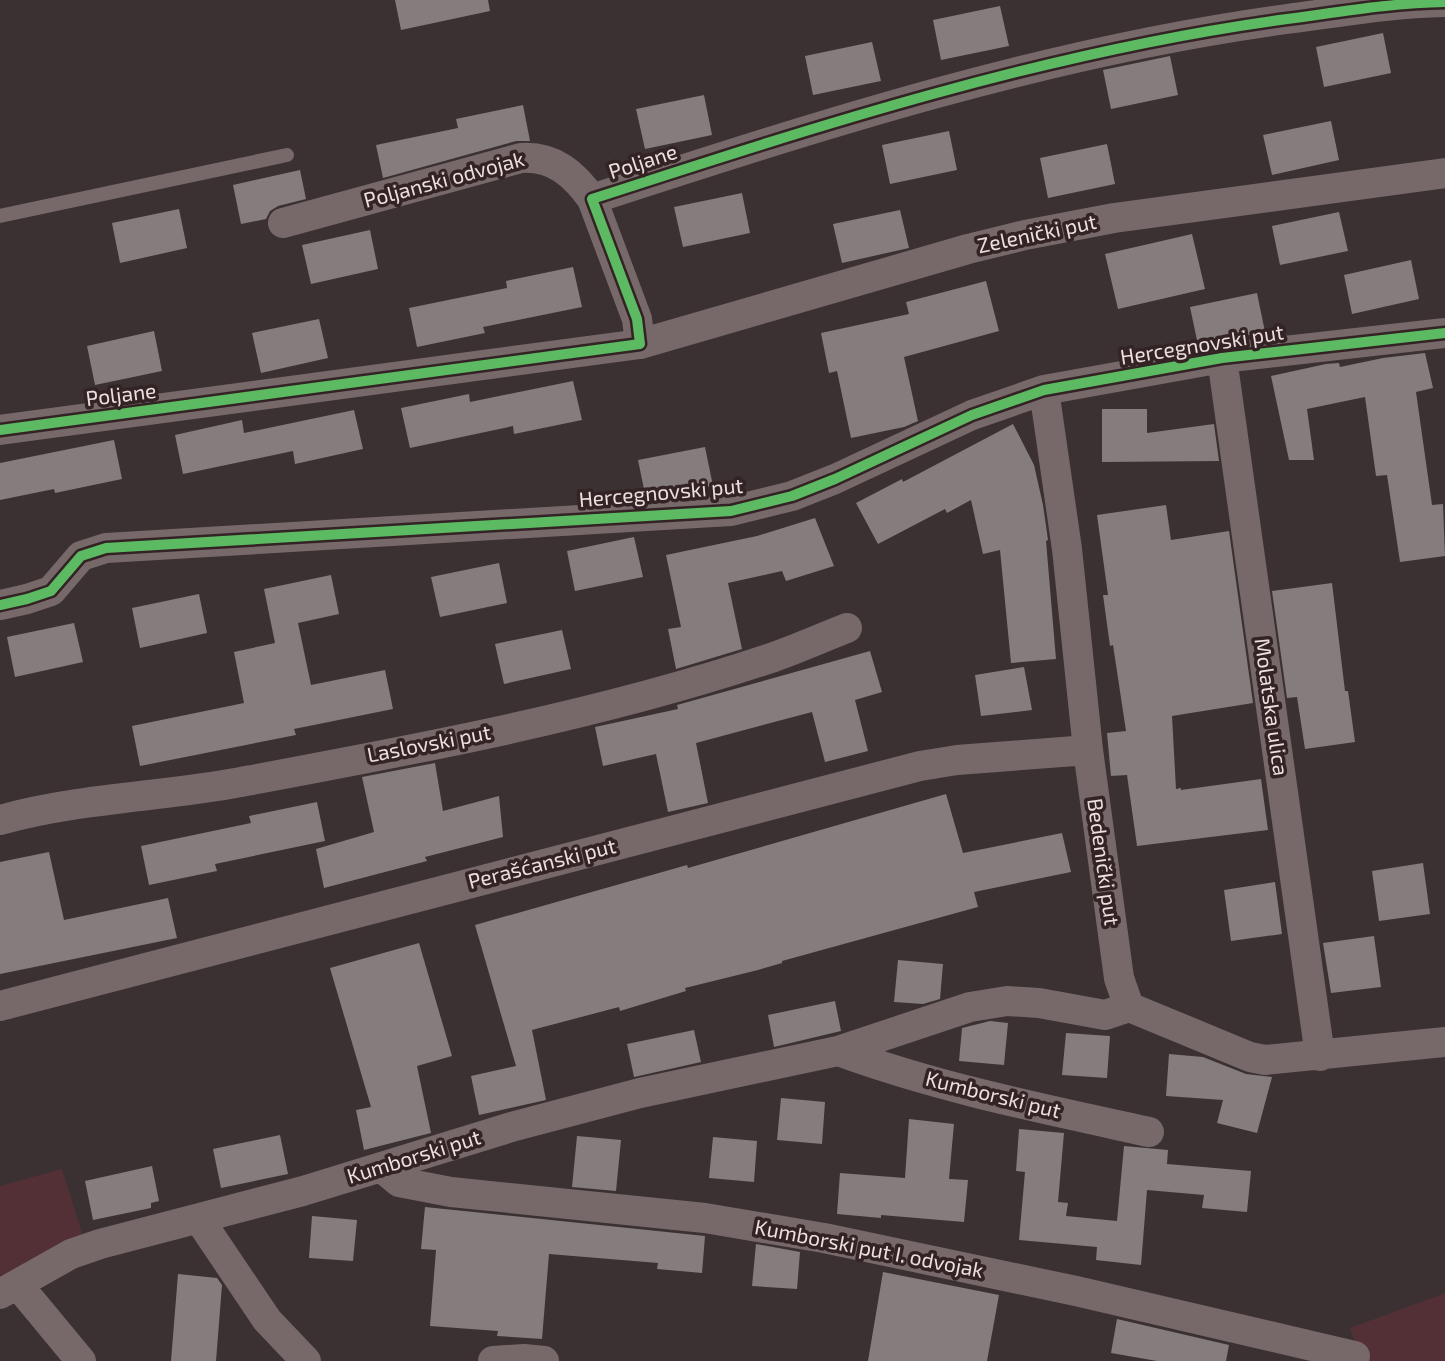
<svg xmlns="http://www.w3.org/2000/svg" width="1445" height="1361" viewBox="0 0 1445 1361" font-family="'Exo 2',sans-serif">
<style>
.green{fill:#533035}
.building{fill:#857c7d}
.lines{fill:none;stroke-linecap:round;stroke-linejoin:round}
.lane{stroke:#77696a;stroke-width:14}
.street{stroke:#77696a;stroke-width:30}
.cycleway-casing{stroke:#342325;stroke-width:15}
.cycleway{stroke:#5cba63;stroke-width:10}
.labels{text-anchor:middle;stroke-width:7;stroke-linejoin:round;paint-order:stroke}
.street-label{font-size:21px;fill:#ebdfe0;stroke:#342325}
</style>
<rect width="100%" height="100%" fill="#3b3132"/>
<path class="green" d="M 62,1169 L 83,1236 L 0,1281 L 0,1186 Z
M 1445,1293 L 1445,1361 L 1361,1361 L 1350,1328 Z"/>
<path class="building" d="M 395,0 L 488,0 L 490,11 L 401,30 Z
M 1000,6 L 1009,46 L 941,60 L 933,20 Z
M 1383,33 L 1391,73 L 1324,87 L 1316,47 Z
M 872,42 L 881,81 L 813,95 L 805,56 Z
M 1170,56 L 1178,95 L 1111,109 L 1103,70 Z
M 704,95 L 712,135 L 645,149 L 636,109 Z
M 523,105 L 530,141 L 516,141 L 383,178 L 376,145 L 458,128 L 456,119 Z
M 1331,121 L 1339,160 L 1272,175 L 1263,135 Z
M 949,131 L 957,170 L 890,184 L 882,145 Z
M 1107,144 L 1115,184 L 1048,198 L 1040,158 Z
M 300,170 L 306,199 L 278,206 L 270,211 L 266,219 L 241,224 L 233,185 Z
M 742,193 L 750,233 L 683,247 L 674,207 Z
M 179,209 L 187,248 L 120,263 L 112,223 Z
M 900,210 L 909,248 L 842,263 L 833,224 Z
M 1339,212 L 1348,251 L 1280,265 L 1272,226 Z
M 370,230 L 378,269 L 311,284 L 302,245 Z
M 1192,234 L 1205,289 L 1118,309 L 1105,254 Z
M 1411,260 L 1419,299 L 1352,314 L 1344,275 Z
M 573,267 L 582,307 L 483,327 L 485,333 L 417,347 L 409,308 L 507,288 L 506,281 Z
M 986,281 L 999,331 L 904,357 L 918,421 L 904,427 L 851,438 L 837,371 L 829,373 L 821,333 L 909,314 L 906,302 Z
M 1257,293 L 1265,332 L 1198,345 L 1190,307 Z
M 319,319 L 328,358 L 261,373 L 252,333 Z
M 154,331 L 162,371 L 95,385 L 87,346 Z
M 1425,353 L 1433,388 L 1416,392 L 1432,505 L 1443,504 L 1445,556 L 1400,562 L 1387,475 L 1376,476 L 1365,397 L 1307,409 L 1314,460 L 1289,460 L 1271,376 L 1326,364 L 1339,363 L 1340,367 L 1383,358 Z
M 573,381 L 582,420 L 514,434 L 513,426 L 410,448 L 401,408 L 469,394 L 470,402 Z
M 1102,409 L 1147,409 L 1147,433 L 1214,424 L 1219,461 L 1102,462 Z
M 354,410 L 363,449 L 295,464 L 293,451 L 183,474 L 175,435 L 242,420 L 244,433 Z
M 1013,424 L 1034,465 L 1043,505 L 1048,540 L 1046,541 L 1056,659 L 1011,663 L 1000,550 L 983,554 L 971,500 L 947,513 L 945,509 L 878,544 L 856,503 L 902,479 L 903,482 Z
M 114,440 L 122,479 L 55,493 L 54,489 L 0,500 L 0,463 Z
M 705,447 L 713,486 L 646,499 L 638,460 Z
M 1166,505 L 1171,540 L 1229,531 L 1253,703 L 1172,716 L 1176,789 L 1181,788 L 1181,790 L 1261,779 L 1268,830 L 1137,846 L 1127,775 L 1111,776 L 1107,733 L 1126,731 L 1113,645 L 1110,646 L 1103,595 L 1108,595 L 1097,515 Z
M 815,518 L 834,566 L 786,581 L 782,571 L 728,583 L 742,649 L 676,669 L 668,629 L 681,627 L 666,555 L 757,536 Z
M 634,537 L 643,577 L 575,591 L 567,551 Z
M 499,563 L 507,603 L 440,617 L 431,577 Z
M 331,575 L 339,614 L 298,623 L 311,685 L 385,670 L 393,709 L 294,729 L 296,735 L 140,766 L 132,726 L 244,703 L 234,652 L 275,643 L 264,589 Z
M 1332,583 L 1345,691 L 1348,691 L 1355,742 L 1305,749 L 1297,697 L 1287,698 L 1272,591 Z
M 199,594 L 207,633 L 140,648 L 132,608 Z
M 74,623 L 83,662 L 15,677 L 7,637 Z
M 562,630 L 571,669 L 504,684 L 495,644 Z
M 870,651 L 882,692 L 855,700 L 868,751 L 825,762 L 812,712 L 696,743 L 708,803 L 668,812 L 656,754 L 603,766 L 595,727 L 678,709 L 677,705 Z
M 1024,667 L 1032,710 L 981,716 L 975,675 Z
M 435,763 L 443,811 L 499,796 L 503,837 L 425,857 L 427,861 L 324,888 L 316,849 L 374,832 L 362,777 Z
M 946,794 L 963,853 L 1062,833 L 1071,872 L 974,892 L 978,907 L 782,961 L 782,963 L 758,970 L 685,988 L 686,991 L 620,1011 L 619,1007 L 532,1030 L 546,1100 L 479,1115 L 471,1076 L 516,1066 L 475,925 L 687,865 L 688,868 Z
M 317,802 L 325,841 L 215,864 L 217,871 L 149,885 L 141,846 L 251,823 L 249,816 Z
M 49,852 L 64,920 L 168,898 L 177,938 L 0,974 L 0,862 Z
M 1423,863 L 1430,914 L 1379,921 L 1372,871 Z
M 1275,882 L 1282,934 L 1231,941 L 1224,890 Z
M 1374,936 L 1381,987 L 1331,993 L 1323,943 Z
M 419,943 L 452,1056 L 417,1066 L 431,1133 L 364,1150 L 356,1110 L 371,1107 L 330,968 Z
M 898,960 L 943,964 L 940,999 L 923,1004 L 894,1002 Z
M 835,1001 L 841,1031 L 774,1047 L 768,1015 Z
M 990,1021 L 1008,1023 L 1004,1065 L 959,1061 L 962,1028 Z
M 694,1030 L 701,1062 L 634,1077 L 627,1044 Z
M 1066,1033 L 1110,1036 L 1107,1078 L 1062,1075 Z
M 1169,1054 L 1203,1057 L 1246,1074 L 1272,1077 L 1257,1133 L 1217,1123 L 1223,1100 L 1166,1096 Z
M 781,1098 L 825,1102 L 822,1144 L 777,1140 Z
M 909,1119 L 954,1124 L 949,1179 L 968,1180 L 964,1222 L 881,1215 L 881,1218 L 837,1214 L 840,1173 L 905,1178 Z
M 1019,1129 L 1064,1133 L 1058,1202 L 1068,1203 L 1066,1216 L 1117,1221 L 1124,1146 L 1168,1150 L 1167,1164 L 1251,1171 L 1247,1212 L 1202,1208 L 1204,1195 L 1147,1190 L 1141,1265 L 1096,1260 L 1097,1247 L 1019,1240 L 1025,1172 L 1016,1171 Z
M 280,1135 L 288,1174 L 221,1188 L 213,1149 Z
M 577,1136 L 621,1140 L 616,1191 L 572,1187 Z
M 713,1137 L 757,1141 L 754,1182 L 709,1178 Z
M 152,1166 L 159,1201 L 151,1203 L 151,1208 L 93,1220 L 85,1181 Z
M 425,1207 L 705,1236 L 702,1273 L 657,1269 L 658,1263 L 549,1254 L 542,1339 L 497,1336 L 498,1331 L 430,1326 L 436,1250 L 421,1249 Z
M 312,1216 L 357,1220 L 353,1261 L 309,1258 Z
M 756,1244 L 800,1252 L 797,1289 L 752,1286 Z
M 883,1272 L 999,1295 L 987,1361 L 868,1361 Z
M 178,1274 L 217,1278 L 222,1285 L 216,1361 L 171,1361 Z
M 1117,1319 L 1229,1345 L 1226,1361 L 1157,1361 L 1111,1353 Z"/>
<g class="lines">
<path class="lane" d="M 0,216 L 287,155"/>
<path class="street" d="M 283,223 L 521,158 C 554,156 574,174 592,199
M 640,344 L 968,249 L 1025,235 L 1114,218 L 1445,173
M 1222,358 L 1320,1056
M 1044,390 L 1067,549 L 1088,750 L 1119,978 L 1129,1007 L 1250,1057 L 1265,1060 L 1445,1042
M 0,430 L 640,344 L 637,319 L 592,199 C 820,125 1049,51 1287,19 C 1340,12 1392,3 1445,2
M 0,605 L 27,599 L 51,591 L 81,556 L 106,548 L 731,511 L 792,496 L 835,479 L 972,415 L 1044,390 L 1222,358 L 1445,333
M 0,820 C 79,798 161,797 241,782 C 418,749 597,716 768,659 C 795,650 821,638 847,628
M 0,1006 L 920,766 L 957,760 L 1088,750
M 838,1051 C 939,1088 1044,1109 1149,1132
M 382,1168 L 399,1182 L 451,1192 L 705,1218 L 824,1238 L 1076,1291 L 1355,1356
M 199,1219 L 267,1320 L 306,1361
M 18,1285 L 81,1361
M 0,1294 L 71,1254 L 100,1244 L 303,1191 L 515,1126 L 640,1093 L 838,1051 L 970,1007 L 1007,1001 L 1039,1003 L 1105,1015 L 1129,1007
M 493,1361 L 524,1359 L 544,1361"/>
<defs>
<path id="cycleway" d="M 0,430 L 640,344 L 637,319 L 592,199 C 820,125 1049,51 1287,19 C 1340,12 1392,3 1445,2
M 0,605 L 27,599 L 51,591 L 81,556 L 106,548 L 731,511 L 792,496 L 835,479 L 972,415 L 1044,390 L 1222,358 L 1445,333"/>
</defs>
<use href="#cycleway" class="cycleway-casing"/>
<use href="#cycleway" class="cycleway"/>
</g>
<g class="labels">
<g class="street-label">
<text transform="translate(643 162) rotate(-18)" y="7">Poljane</text>
<text transform="translate(444 180) rotate(-15)" y="7">Poljanski odvojak</text>
<text transform="translate(1037 234) rotate(-12)" y="7">Zelenički put</text>
<text transform="translate(1202 345) rotate(-9)" y="7">Hercegnovski put</text>
<text transform="translate(121 395) rotate(-7)" y="7">Poljane</text>
<text transform="translate(661 493) rotate(-5)" y="7">Hercegnovski put</text>
<text transform="translate(1271 707) rotate(82)" y="7">Molatska ulica</text>
<text transform="translate(429 744) rotate(-11)" y="7">Laslovski put</text>
<text transform="translate(1103 862) rotate(82)" y="7">Bedenički put</text>
<text transform="translate(542 864) rotate(-14)" y="7">Perašćanski put</text>
<text transform="translate(993 1095) rotate(14)" y="7">Kumborski put</text>
<text transform="translate(414 1157) rotate(-17)" y="7">Kumborski put</text>
<text transform="translate(869 1249) rotate(11)" y="7">Kumborski put I. odvojak</text>
</g>
</g>
</svg>
